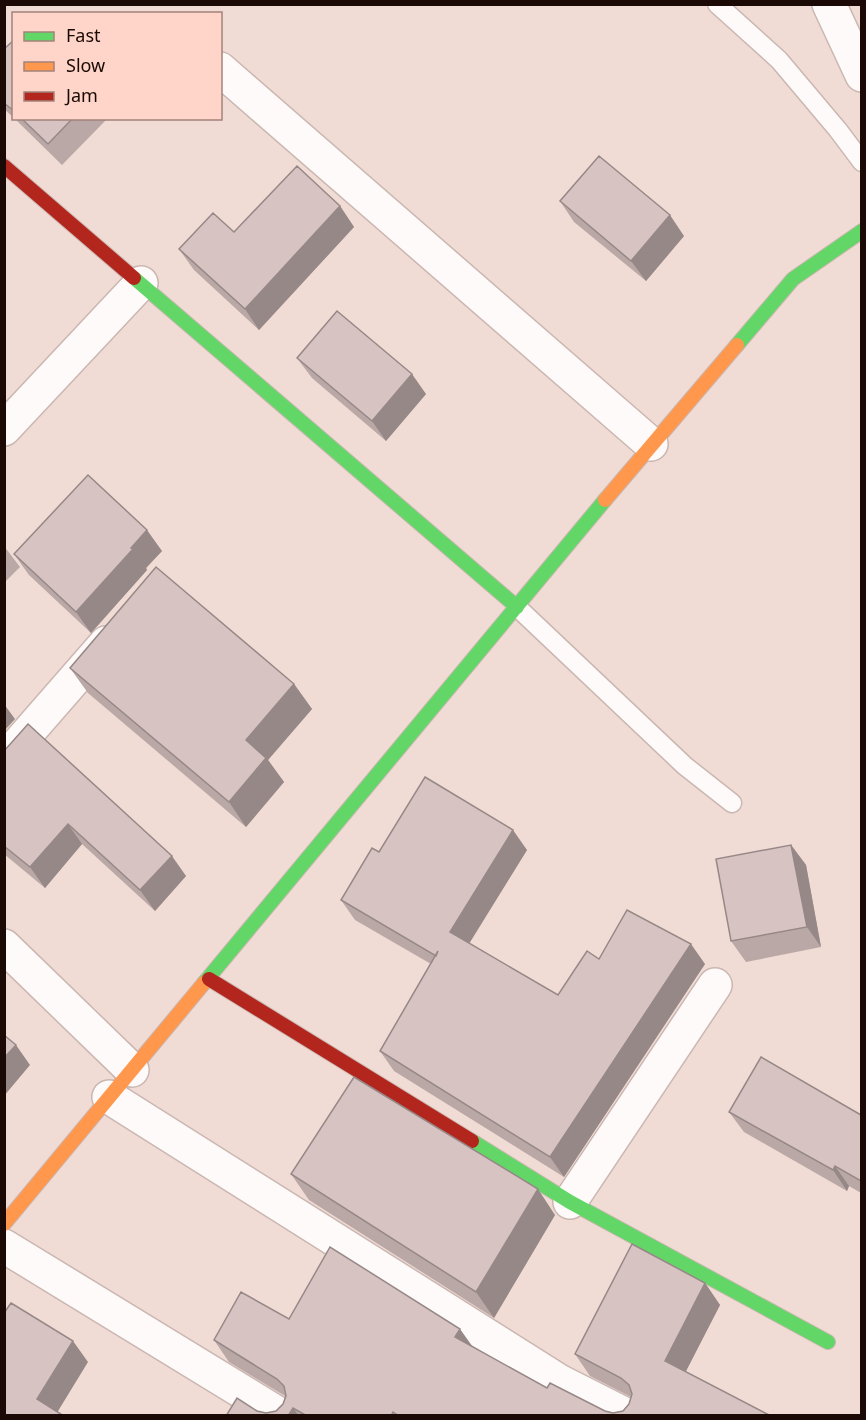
<svg xmlns="http://www.w3.org/2000/svg" width="866" height="1420" viewBox="0 0 866 1420" font-family="'Noto Sans',sans-serif">
<style>
.lines{fill:none;stroke-linecap:round;stroke-linejoin:round}
.lane-casing{stroke:#cab7b1;stroke-width:21}
.street-casing{stroke:#cab7b1;stroke-width:36}
.fast-casing{stroke:#cab7b1;stroke-width:16}
.slow-casing{stroke:#cab7b1;stroke-width:16}
.jam-casing{stroke:#cab7b1;stroke-width:16}
.lane{stroke:#fdfaf9;stroke-width:18}
.street{stroke:#fdfaf9;stroke-width:33}
.fast{stroke:#63d668;stroke-width:14}
.slow{stroke:#ff974d;stroke-width:14}
.jam{stroke:#b3261e;stroke-width:14}
.wall{fill:#b9a8a6}
.shaded-wall{fill:#968887}
.building{fill:#d7c3c1;stroke:#968887;stroke-width:1.5}
</style>
<rect width="100%" height="100%" fill="#f1dbd5"/>
<g class="lines">
<defs>
<path id="lane" d="M 717,4 L 779,60 L 838,130 L 862,162
M 517,607 L 685,766 L 732,803"/>
<path id="street" d="M 829,4 L 862,75
M 220,69 L 651,444
M 4,429 L 141,283
M 4,760 L 106,643
M 4,946 L 132,1070
M 109,1097 L 559,1381 L 628,1416
M 570,1202 L 715,985
M 4,1246 L 282,1416"/>
<path id="fast" d="M 134,278 L 517,607
M 737,345 L 793,279 L 862,231
M 204,983 L 605,500
M 472,1141 L 570,1202 L 828,1342"/>
<path id="slow" d="M 605,500 L 737,345
M 4,1224 L 204,983"/>
<path id="jam" d="M 4,166 L 134,278
M 209,979 L 472,1141"/>
</defs>
<use href="#lane" class="lane-casing"/>
<use href="#street" class="street-casing"/>
<use href="#fast" class="fast-casing"/>
<use href="#slow" class="slow-casing"/>
<use href="#jam" class="jam-casing"/>
<use href="#lane" class="lane"/>
<use href="#street" class="street"/>
<use href="#fast" class="fast"/>
<use href="#slow" class="slow"/>
<use href="#jam" class="jam"/>
</g>
<path class="wall" d="M 14,40 L 14,118 L 4,109 L 4,49 Z
M 14,118 L 105,118 L 106,120 L 62,165 Z
M 560,201 L 684,236 L 646,281 L 574,222 Z
M 340,206 L 354,227 L 259,330 L 194,270 L 179,249 L 234,232 Z
M 297,358 L 426,394 L 386,441 L 312,378 Z
M 4,546 L 20,567 L 4,583 Z
M 162,551 L 146,568 L 147,570 L 91,633 L 29,575 L 14,554 Z
M 70,668 L 294,684 L 312,709 L 268,760 L 284,782 L 246,827 L 88,693 Z
M 4,751 L 186,876 L 155,911 L 82,844 L 45,888 L 4,854 Z
M 791,845 L 806,865 L 821,947 L 746,962 L 731,941 Z
M 527,850 L 469,943 L 558,995 L 599,959 L 705,964 L 564,1177 L 394,1071 L 380,1051 L 431,964 L 355,920 L 341,900 L 379,852 Z
M 729,1112 L 861,1115 L 861,1193 L 849,1186 L 847,1191 L 744,1132 Z
M 291,1174 L 555,1215 L 494,1318 L 309,1200 Z
M 705,1283 L 720,1305 L 685,1372 L 771,1416 L 226,1416 L 257,1411 L 266,1413 L 276,1411 L 283,1404 L 285,1396 L 229,1362 L 214,1340 L 289,1319 L 473,1347 L 547,1388 L 605,1411 L 613,1413 L 623,1411 L 629,1404 L 631,1397 L 590,1376 L 575,1354 Z"/>
<path class="shaded-wall" d="M 340,206 L 354,227 L 259,330 L 245,309 Z
M 670,215 L 684,236 L 646,281 L 631,261 Z
M 412,374 L 426,394 L 386,441 L 372,421 Z
M 147,530 L 162,551 L 146,568 L 147,570 L 91,633 L 76,612 L 131,548 Z
M 294,684 L 312,709 L 268,760 L 284,782 L 246,827 L 229,802 L 246,740 Z
M 4,704 L 15,719 L 4,731 Z
M 68,824 L 82,844 L 45,888 L 30,867 Z
M 513,830 L 527,850 L 464,952 L 450,932 Z
M 791,845 L 806,865 L 821,947 L 807,927 Z
M 172,856 L 186,876 L 155,911 L 140,890 Z
M 691,944 L 705,964 L 564,1177 L 550,1157 Z
M 16,1045 L 30,1065 L 4,1096 L 4,1058 Z
M 835,1166 L 849,1186 L 847,1191 L 833,1170 Z
M 538,1189 L 555,1215 L 494,1318 L 476,1292 Z
M 705,1283 L 720,1305 L 680,1383 L 665,1361 Z
M 460,1329 L 475,1350 L 455,1337 Z
M 73,1341 L 88,1362 L 55,1416 L 37,1399 Z
M 293,1408 L 299,1416 L 288,1416 Z"/>
<path class="building" d="M 14,40 L 14,111 L 4,103 L 4,49 Z
M 21,118 L 73,118 L 48,144 Z
M 599,156 L 670,215 L 631,261 L 560,201 Z
M 297,166 L 340,206 L 245,309 L 179,249 L 213,213 L 234,232 Z
M 337,311 L 412,374 L 372,421 L 297,358 Z
M 88,475 L 147,530 L 131,548 L 133,549 L 76,612 L 14,554 Z
M 156,567 L 294,684 L 246,740 L 266,758 L 229,802 L 70,668 Z
M 28,724 L 172,856 L 140,890 L 68,824 L 30,867 L 4,846 L 4,751 Z
M 425,777 L 513,830 L 450,932 L 558,995 L 587,951 L 599,959 L 627,910 L 691,944 L 550,1157 L 380,1051 L 438,951 L 436,956 L 341,900 L 372,848 L 379,852 Z
M 791,845 L 807,927 L 731,941 L 716,859 Z
M 4,1035 L 16,1045 L 4,1058 Z
M 761,1057 L 861,1115 L 861,1181 L 835,1166 L 833,1170 L 729,1112 Z
M 354,1077 L 538,1189 L 476,1292 L 291,1174 Z
M 632,1244 L 705,1283 L 665,1361 L 771,1416 L 399,1416 L 393,1412 L 391,1416 L 307,1416 L 293,1408 L 288,1416 L 226,1416 L 237,1398 L 257,1411 L 266,1413 L 276,1411 L 283,1404 L 286,1396 L 284,1386 L 277,1379 L 214,1340 L 241,1292 L 289,1319 L 330,1247 L 460,1329 L 455,1337 L 547,1388 L 550,1383 L 605,1411 L 613,1413 L 623,1411 L 629,1404 L 632,1394 L 629,1385 L 621,1378 L 575,1354 Z
M 11,1303 L 73,1341 L 37,1399 L 64,1416 L 4,1416 L 4,1313 Z"/>
<rect width="866" height="1420" fill="none" stroke="#1a0905" stroke-width="12"/>
<rect x="12" y="12" width="210" height="108" fill="#fed5c8" stroke="#a3837a" stroke-width="1.5"/>
<rect x="24" y="32" width="30" height="9" fill="#63d668" stroke="#a3837a" stroke-width="1.5"/>
<text x="66" y="42" font-size="18" fill="#1a0905">Fast</text>
<rect x="24" y="62" width="30" height="9" fill="#ff974d" stroke="#a3837a" stroke-width="1.5"/>
<text x="66" y="72" font-size="18" fill="#1a0905">Slow</text>
<rect x="24" y="92" width="30" height="9" fill="#b3261e" stroke="#a3837a" stroke-width="1.5"/>
<text x="66" y="102" font-size="18" fill="#1a0905">Jam</text>
</svg>
